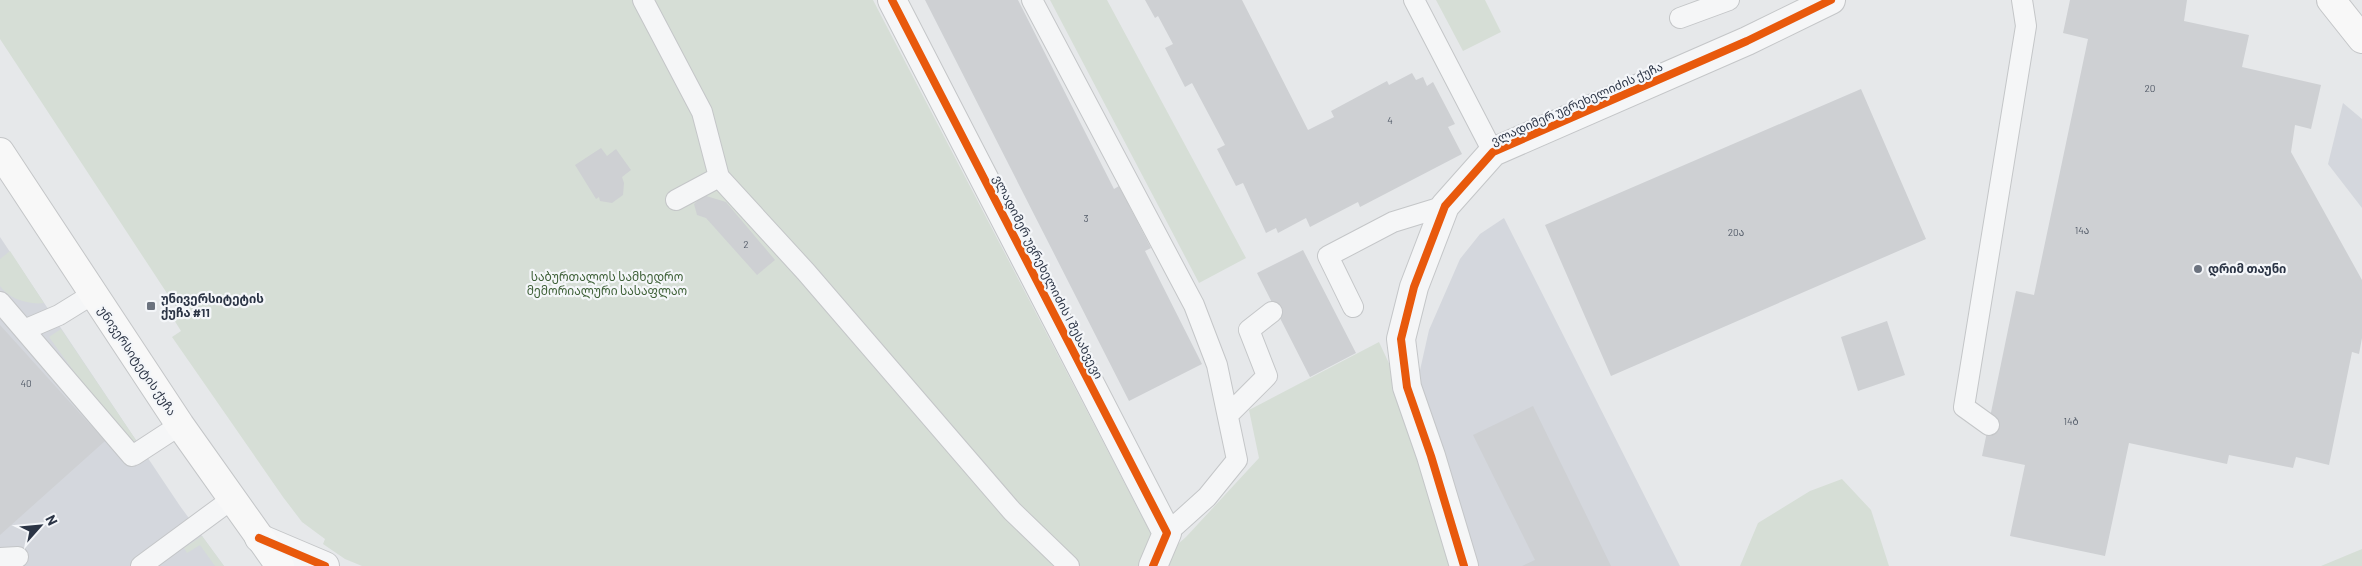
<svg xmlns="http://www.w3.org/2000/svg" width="2362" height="566" viewBox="0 0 2362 566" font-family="Barlow,'Noto Sans Georgian',sans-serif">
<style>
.built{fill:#d4d7dd}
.green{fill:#d6ded6}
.building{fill:#ced0d3}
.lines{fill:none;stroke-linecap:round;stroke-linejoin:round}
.service-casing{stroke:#c4c6c8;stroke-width:22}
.minor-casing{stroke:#c4c6c8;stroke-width:30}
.secondary-casing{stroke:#c4c6c8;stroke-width:30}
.service{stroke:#f5f6f7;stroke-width:20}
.minor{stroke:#f5f6f7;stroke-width:28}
.secondary{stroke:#f8f8f8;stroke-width:28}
.cycleway-casing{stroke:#f4f6f9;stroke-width:11}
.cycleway{stroke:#e8590c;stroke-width:8}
.poi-dot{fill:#6c737f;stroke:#f4f6f9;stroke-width:2}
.labels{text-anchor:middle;stroke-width:4.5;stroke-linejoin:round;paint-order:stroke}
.number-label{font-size:10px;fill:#545c69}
.street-label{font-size:12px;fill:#2b3445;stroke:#f4f6f9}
.poi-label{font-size:12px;font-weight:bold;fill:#2b3445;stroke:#f4f6f9;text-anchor:start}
.park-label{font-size:12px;fill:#3f6138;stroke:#f4f6f9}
</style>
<rect width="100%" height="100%" fill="#e6e8ea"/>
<path class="built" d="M 2343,103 L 2362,119 L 2362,208 L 2328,164 Z
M 1504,218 L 1680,566 L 1478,566 L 1416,388 L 1429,330 L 1460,259 L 1480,234 Z
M 0,237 L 180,506 L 224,566 L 0,566 Z"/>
<path class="green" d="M 0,0 L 873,0 L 1163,557 L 1186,537 L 1259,458 L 1249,410 L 1379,342 L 1400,387 L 1457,566 L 362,566 L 345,559 L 323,544 L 325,539 L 302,522 L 283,497 L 172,337 L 181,331 L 171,315 L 178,310 L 0,39 Z
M 1050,0 L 1107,0 L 1246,258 L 1199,283 Z
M 1436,0 L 1485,0 L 1501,32 L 1463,51 Z
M 10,251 L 44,303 C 29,305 9,299 0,286 L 0,259 Z
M 61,329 L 136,440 L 128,446 L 49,337 Z
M 1842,479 L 1871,510 L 1889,566 L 1740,566 L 1758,523 L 1810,491 Z
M 202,536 L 224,566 L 215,566 L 200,545 L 187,553 L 184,548 Z
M 2362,549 L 2362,566 L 2321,566 Z"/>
<path class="building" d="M 925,0 L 1018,0 L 1114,189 L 1119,186 L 1151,248 L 1145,251 L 1202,364 L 1129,401 Z
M 1145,0 L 1242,0 L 1308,130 L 1334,117 L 1331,111 L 1387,81 L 1389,85 L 1412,73 L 1416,80 L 1423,77 L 1427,86 L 1433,82 L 1455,124 L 1448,127 L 1462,154 L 1360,207 L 1358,202 L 1310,227 L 1306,218 L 1278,233 L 1276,228 L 1266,233 L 1243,183 L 1236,186 L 1217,149 L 1225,145 L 1192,83 L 1185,87 L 1165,48 L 1173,44 L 1158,16 L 1155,18 Z
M 2070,0 L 2187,0 L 2184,21 L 2249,35 L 2242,67 L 2321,85 L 2311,129 L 2295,125 L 2291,152 L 2362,280 L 2362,338 L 2359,354 L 2352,352 L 2329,465 L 2296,457 L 2293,468 L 2229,455 L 2227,464 L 2129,443 L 2105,556 L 2010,536 L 2025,465 L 1982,456 L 2016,291 L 2034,295 L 2088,39 L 2063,33 Z
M 1861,89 L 1926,239 L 1611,376 L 1545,225 Z
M 601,148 L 607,156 L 616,149 L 631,170 L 622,177 L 624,183 L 623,195 L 612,203 L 600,201 L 599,197 L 596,199 L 575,165 Z
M 703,195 L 726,202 L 775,260 L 757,275 L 706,218 L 697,215 L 694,204 Z
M 1303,250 L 1356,353 L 1310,377 L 1257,273 Z
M 1887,321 L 1905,375 L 1858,391 L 1841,337 Z
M 0,325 L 105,441 L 0,535 Z
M 1533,406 L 1594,531 L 1611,566 L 1522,566 L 1535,560 L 1473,435 Z"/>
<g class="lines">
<defs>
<path id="service" d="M 643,0 L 702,112 L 719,177 L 806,272 L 1012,511 L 1069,566
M 1032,0 L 1194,305 L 1217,365 L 1237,460 L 1207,497 L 1167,533
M 1414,0 L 1493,152
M 1680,18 L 1729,0
M 676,200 L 719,177
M 0,302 L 132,456
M 1353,307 L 1328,256 L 1393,222 L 1445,206
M 24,330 L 59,315 L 93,294
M 1229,414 L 1267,376 L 1249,330 L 1272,312
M 1989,425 L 1964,407 L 2026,26 L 2022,0
M 134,455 L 180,425
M 0,558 L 18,557
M 141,566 L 232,499"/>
<path id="minor" d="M 892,0 L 1167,533 L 1153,566
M 259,538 L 325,566
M 1464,566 L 1431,456 L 1407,387 L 1401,339 L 1414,287 L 1445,206 L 1493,152 L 1747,41 L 1831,0"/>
<path id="secondary" d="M 2331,0 L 2362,39
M 0,152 L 180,425 L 280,566"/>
</defs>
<use href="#service" class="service-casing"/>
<use href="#minor" class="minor-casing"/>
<use href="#secondary" class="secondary-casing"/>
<use href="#service" class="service"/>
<use href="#minor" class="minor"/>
<use href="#secondary" class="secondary"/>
<defs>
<path id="cycleway" d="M 892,0 L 1167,533 L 1153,566
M 259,538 L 325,566
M 1464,566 L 1431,456 L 1407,387 L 1401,339 L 1414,287 L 1445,206 L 1493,152 L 1747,41 L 1831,0"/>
</defs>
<use href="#cycleway" class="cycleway-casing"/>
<use href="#cycleway" class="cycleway"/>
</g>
<g class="poi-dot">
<circle cx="2198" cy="269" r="5"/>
<rect x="146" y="301" width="10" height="10" rx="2.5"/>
</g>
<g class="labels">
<g class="number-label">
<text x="2150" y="92">20</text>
<text x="1390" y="124">4</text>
<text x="1086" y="222">3</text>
<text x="2082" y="234">14ა</text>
<text x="1736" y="236">20ა</text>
<text x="746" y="248">2</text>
<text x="26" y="387">40</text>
<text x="2071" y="425">14ბ</text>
</g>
<g class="street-label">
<text transform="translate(1577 104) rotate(-24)" y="4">ვლადიმერ უგრეხელიძის ქუჩა</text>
<text transform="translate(1048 277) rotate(63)" y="4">ვლადიმერ უგრეხელიძის I შესახვევი</text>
<text transform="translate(137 361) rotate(56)" y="4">უნივერსიტეტის ქუჩა</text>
</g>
<g class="poi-label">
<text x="2208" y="273">დრიმ თაუნი</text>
<text x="161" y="303">უნივერსიტეტის<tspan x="161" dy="14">ქუჩა #11</tspan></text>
</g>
<g class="park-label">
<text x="607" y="281">საბურთალოს სამხედრო<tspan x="607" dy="14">მემორიალური სასაფლაო</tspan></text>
</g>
</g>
<g transform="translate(40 526) rotate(63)" stroke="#f4f6f9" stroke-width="4" paint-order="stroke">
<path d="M0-4L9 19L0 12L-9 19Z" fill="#2b3445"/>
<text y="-8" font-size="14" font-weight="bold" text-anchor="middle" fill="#2b3445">N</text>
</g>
</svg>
